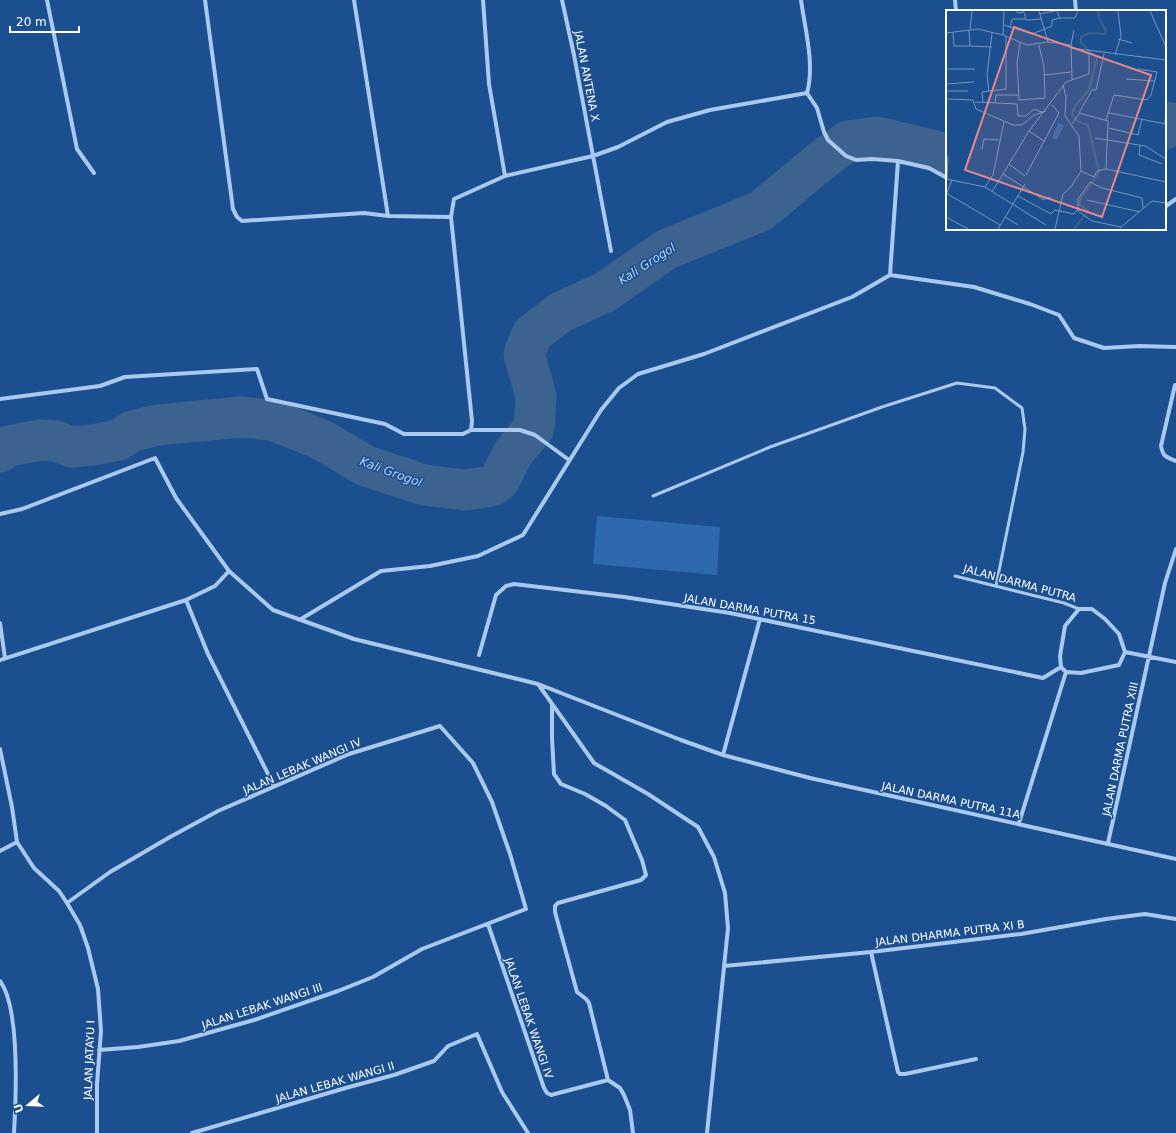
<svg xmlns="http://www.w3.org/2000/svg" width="1176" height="1133" viewBox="0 0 1176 1133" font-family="'DejaVu Sans',sans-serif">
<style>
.green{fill:#2e69ad}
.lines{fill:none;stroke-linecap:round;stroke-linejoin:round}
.river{stroke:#3c6290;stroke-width:41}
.service{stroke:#a9c9ee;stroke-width:3}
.minor{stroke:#a9c9ee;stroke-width:4}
.labels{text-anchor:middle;stroke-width:3;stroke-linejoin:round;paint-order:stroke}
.street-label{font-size:11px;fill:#fff;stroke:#1b4f8f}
.water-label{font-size:12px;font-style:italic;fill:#b5d3f5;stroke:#1b4f8f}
.inset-river{fill:none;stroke:#3c6290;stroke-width:2}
.inset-road{fill:none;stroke:#7695bc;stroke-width:1}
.view{fill:#e88989;fill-opacity:0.15;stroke:#e88989;stroke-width:2}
.inset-edge{fill:none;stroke:#fff;stroke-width:2}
</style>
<rect width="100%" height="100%" fill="#1b4f8f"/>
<path class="green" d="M 597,516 L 720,527 L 717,575 L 593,564 Z"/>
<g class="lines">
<path class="river" d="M 1165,129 L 1167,122 L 1176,124
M 0,452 L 3,447 L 40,440 L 56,441 L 71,447 L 92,445 L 119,440 L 132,431 L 158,425 L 241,417 L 271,420 L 293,428 L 322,440 L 366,466 L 424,485 L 466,490 L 492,486 L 499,481 L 513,453 L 534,428 L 536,396 L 524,354 L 532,334 L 561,312 L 605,292 L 667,249 L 761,211 L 821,161 L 848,141 L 877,137 L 947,154"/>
<path class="service" d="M 653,496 L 770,447 L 882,407 L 957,383 L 995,388 L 1022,408 L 1025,429 L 1023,452 L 996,586
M 955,576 L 1064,603 L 1079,609"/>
<path class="minor" d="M 47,0 L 77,149 L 94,173
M 205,0 L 233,209 L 237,217 L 242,221 L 364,213 L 388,216 L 451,217
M 354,0 L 388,216
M 483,0 L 489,84 L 505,176
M 562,0 L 574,55 L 611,251
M 801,0 C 805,29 815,65 807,93
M 955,0 L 956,11
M 1075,0 L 1076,11
M 807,93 L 817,108 L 824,132 L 828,140 L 846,156 L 856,160 L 872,159 L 898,161 L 890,275
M 898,161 L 929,168 L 947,178
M 1165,209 L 1166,206 L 1176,199
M 1175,385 L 1161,446 C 1163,457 1166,457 1176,461
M 0,399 L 100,386 L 125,377 L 257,369 L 267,399 L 385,424 L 404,434 L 463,434 L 471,430 L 472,421 L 451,217 L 454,199 L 505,176 L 593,156 L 618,147 L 667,122 L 710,110 L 807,93
M 471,430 L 520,430 L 535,435 L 569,460
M 0,514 L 22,509 L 155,458 L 176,498 L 229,571 L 273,610 L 354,639 L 538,684 L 681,740 L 723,755 L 810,778 L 1176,859
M 186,600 L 208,654 L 274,786
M 1079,609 L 1092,609 L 1105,619 L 1119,634 L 1125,652 L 1119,665 L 1081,673 L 1066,672 L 1061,667 L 1060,656 L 1065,626 Z
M 301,619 L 381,571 L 430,566 L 478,556 L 523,535 L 601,410 L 619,388 L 638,374 L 704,354 L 852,297 L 890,275 L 974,287 L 1030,304 L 1059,315 L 1074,338 L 1104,348 L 1139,346 L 1176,347
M 0,623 L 5,658
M 1125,652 L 1176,662
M 479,655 L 496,595 L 506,586 L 514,584 L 624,597 L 730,613 L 1043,678 L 1061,667
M 0,660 L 186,600 L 215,586 L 229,571
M 538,684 L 594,763 L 648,794 L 698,827 L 714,857 L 725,893 L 728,928 L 707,1133
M 552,704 L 552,738 L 554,774 L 561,784 L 585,794 L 606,806 L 625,820 L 642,860 L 646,875 L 641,880 L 558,903 L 555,906 L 555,912 L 577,992 L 586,999 L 589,1003 L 608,1080 L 620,1088 L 624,1095 L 630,1110 L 633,1133
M 0,749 L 12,807 L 17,842 L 34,868 L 59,891 L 67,903 L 80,925 L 88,948 L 98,989 L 101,1031 L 97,1084 L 97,1133
M 723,755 L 760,619
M 1019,823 L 1066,672
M 1108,843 L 1165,583 L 1176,549
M 0,851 L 17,842
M 67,903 L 110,872 L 170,837 L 218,811 L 349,754 L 440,726 L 473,763 L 492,802 L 510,854 L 526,909 L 422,949 L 373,977 L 338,991 L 254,1020 L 179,1041 L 138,1047 L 99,1050
M 488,924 L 544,1088 L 547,1093 L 551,1095 L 608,1080
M 871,952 L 898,1072 L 900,1074 L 905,1074 L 976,1059
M 724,966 L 871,952 L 1021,934 L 1106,919 L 1145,914 L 1176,919
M 0,981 C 20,1008 16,1098 14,1133
M 192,1133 L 349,1087 L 394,1075 L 434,1061 L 448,1046 L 477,1034 L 502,1092 L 528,1133"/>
</g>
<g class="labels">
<g class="street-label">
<text transform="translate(587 76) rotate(79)" y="4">JALAN ANTENA X</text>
<text transform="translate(1020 583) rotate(15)" y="4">JALAN DARMA PUTRA</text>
<text transform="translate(750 609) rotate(10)" y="4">JALAN DARMA PUTRA 15</text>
<text transform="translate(1120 749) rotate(-78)" y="4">JALAN DARMA PUTRA XIII</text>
<text transform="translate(302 766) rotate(-23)" y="4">JALAN LEBAK WANGI IV</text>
<text transform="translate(951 800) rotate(12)" y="4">JALAN DARMA PUTRA 11A</text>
<text transform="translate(950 933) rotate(-7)" y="4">JALAN DHARMA PUTRA XI B</text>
<text transform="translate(262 1006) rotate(-18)" y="4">JALAN LEBAK WANGI III</text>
<text transform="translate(529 1018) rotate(71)" y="4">JALAN LEBAK WANGI IV</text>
<text transform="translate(89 1060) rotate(-88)" y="4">JALAN JATAYU I</text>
<text transform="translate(335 1082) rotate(-16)" y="4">JALAN LEBAK WANGI II</text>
</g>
<g class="water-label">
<text transform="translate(647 264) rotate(-33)" y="4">Kali Grogol</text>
<text transform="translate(391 472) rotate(20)" y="4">Kali Grogol</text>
</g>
</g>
<g transform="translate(946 10)">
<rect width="220" height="220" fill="#1b4f8f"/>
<path d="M 112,113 L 118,115 L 111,130 L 106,128 Z" fill="#2e69ad"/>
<path class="inset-river" d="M 128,219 L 142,201 L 133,194 L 134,190 L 153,162 L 142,115 L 131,111 L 126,104 L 129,96 L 143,80 L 151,48 L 135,33 L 135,27 L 143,23 L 159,24 L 160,21 L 153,8 L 152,1"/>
<path class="inset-road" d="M 70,1 L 72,3 L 78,2 L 80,10 L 95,9M 93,1 L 102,32M 204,1 L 220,37M 93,4 L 109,1M 114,8 L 129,8 L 132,1M 58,15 L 86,24 L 106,16 L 106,10 L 114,8 L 111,1M 64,18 L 66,9 L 79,9M 24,19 L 26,1M 23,20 L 24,36 L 46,37M 0,23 L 32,19 L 57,25 L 81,35 L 102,32 L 125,35M 7,23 L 8,36 L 24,36M 57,25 L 58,1M 172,29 L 186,33M 74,33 L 71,53 L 73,90 L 99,88 L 98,57 L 93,35M 125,38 L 220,50M 158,44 L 150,80 L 146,80 L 133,103 L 162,111 L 160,159M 169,45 L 175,26 L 172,1M 0,59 L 29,59M 98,65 L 125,62M 126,69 L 125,35 L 128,20M 180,69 L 209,71M 0,74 L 28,72M 0,81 L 22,81M 43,82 L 41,65 L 46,23M 0,89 L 27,90 L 30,99 L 67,115 L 76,115 L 88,105 L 100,101M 29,92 L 71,94 L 72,106 L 80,106 L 88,99 L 96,102M 37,93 L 36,82 L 60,79 L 60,27M 49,93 L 50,85 L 73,85M 163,103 L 220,114M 160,110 L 168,85 L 201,90 L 205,85 L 211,62 L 192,59M 219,113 L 220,97M 126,114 L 133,104M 163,118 L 192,125 L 196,109M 83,121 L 98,131M 149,128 L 199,136 L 220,149M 194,135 L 193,145 L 216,154M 36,139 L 38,129 L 53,130M 63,154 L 79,166M 135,161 L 148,167 L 151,161 L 160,159 L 220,172M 57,164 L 98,190 L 102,187 L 109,191M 80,165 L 113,103 L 106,95M 0,169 L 39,177 L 100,215M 1,169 L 2,146M 39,177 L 47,165 L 58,112M 46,182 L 83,121 L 120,72 L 143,64 L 143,42M 0,183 L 54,215M 0,185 L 6,170M 72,186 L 105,204 L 109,200 L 128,204 L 131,200M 141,190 L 194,202M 0,207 L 22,219M 59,207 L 72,215M 175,217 L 146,211 L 132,201 L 132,189 L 144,172 L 156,178 L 196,188 L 197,198M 174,218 L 206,191 L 220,193M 52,219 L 79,174M 109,219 L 117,184 L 125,177 L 135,161 L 133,126 L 119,106 L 120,87 L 117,75"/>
<path class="view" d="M 68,17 L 205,65 L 156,207 L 19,160 Z"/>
<rect width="220" height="220" class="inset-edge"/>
</g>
<g transform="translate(28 1105) rotate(251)" stroke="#1b4f8f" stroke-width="3" paint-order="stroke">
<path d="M0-3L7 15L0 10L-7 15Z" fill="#ffffff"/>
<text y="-6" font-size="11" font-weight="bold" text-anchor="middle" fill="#ffffff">U</text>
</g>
<path d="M10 26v6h69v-6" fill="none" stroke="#ffffff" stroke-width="2"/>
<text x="16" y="26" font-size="12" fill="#ffffff" stroke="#1b4f8f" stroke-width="3" paint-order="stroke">20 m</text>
</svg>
